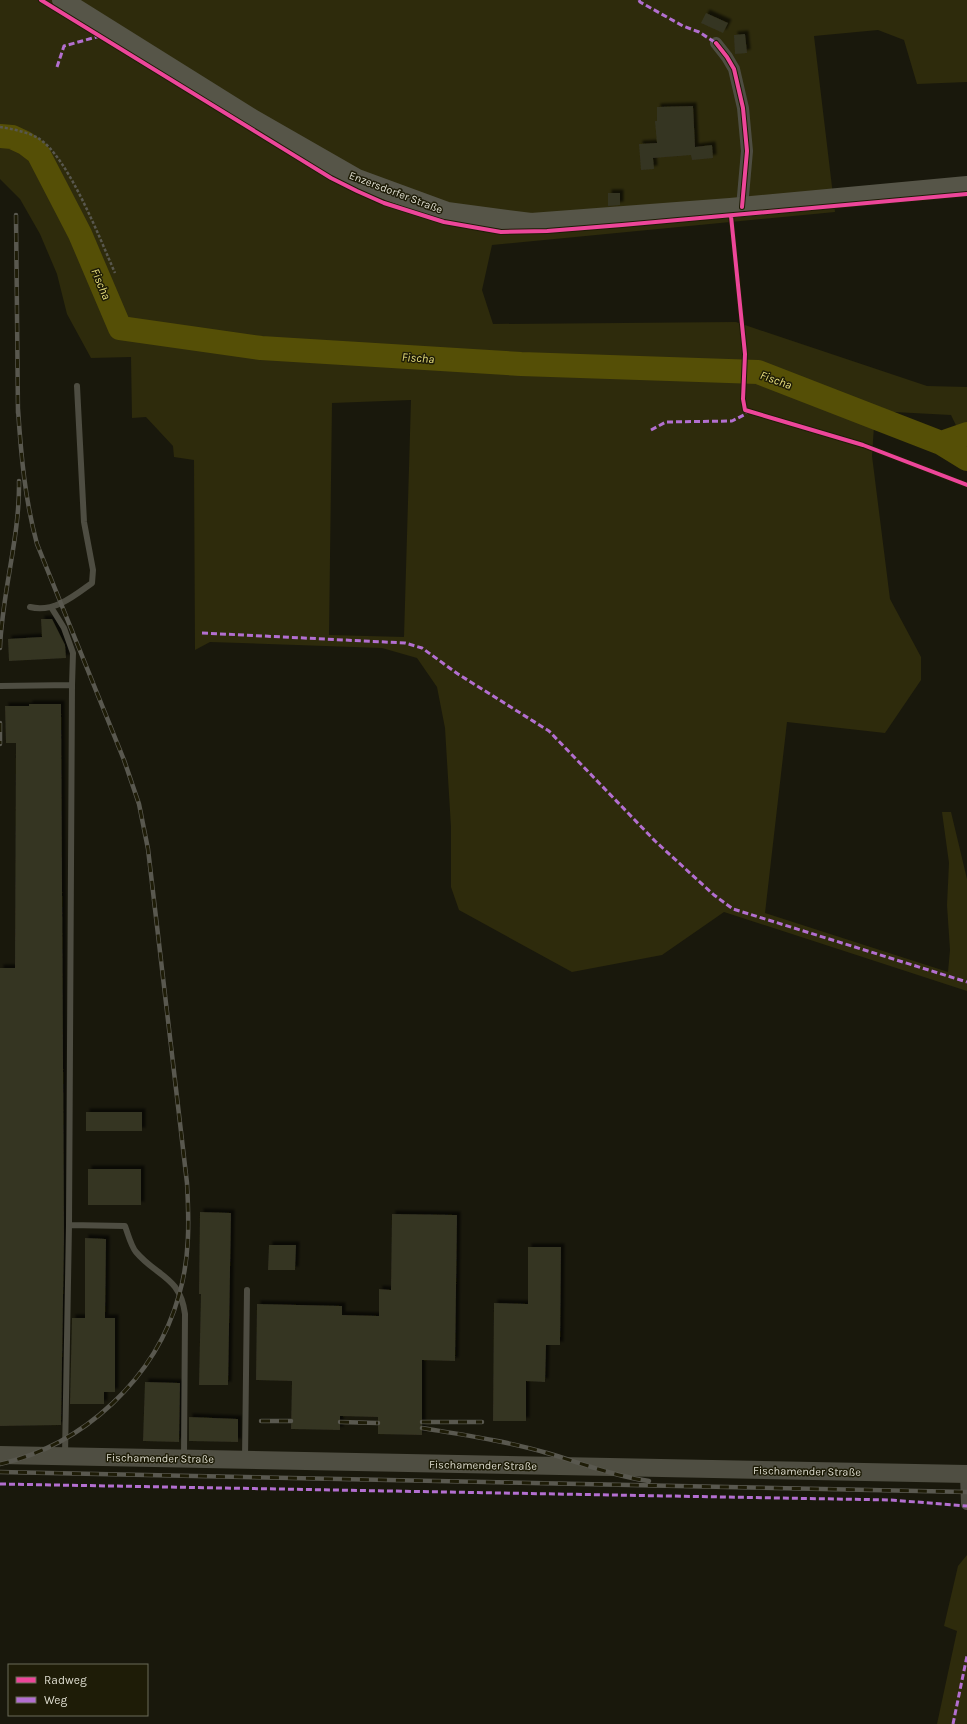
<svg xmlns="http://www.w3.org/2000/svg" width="967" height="1724" viewBox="0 0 967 1724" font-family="Karla,sans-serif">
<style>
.green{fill:#2e2b0c;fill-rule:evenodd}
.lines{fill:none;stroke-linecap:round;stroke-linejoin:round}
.river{stroke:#554f06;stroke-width:24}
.building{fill:#353423;filter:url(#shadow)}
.path{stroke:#58574e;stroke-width:2.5;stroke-dasharray:3 2;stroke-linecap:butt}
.lane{stroke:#4e4d42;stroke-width:6}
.street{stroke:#4e4d42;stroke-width:12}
.secondary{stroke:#4f4e42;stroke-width:18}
.primary{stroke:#565548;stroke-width:20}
.rail-casing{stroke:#59584f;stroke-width:4.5}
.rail{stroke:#1e1c07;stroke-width:3;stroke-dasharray:9;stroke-linecap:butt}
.quiet{stroke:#b36fd0;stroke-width:3;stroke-dasharray:6 3;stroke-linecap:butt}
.cycleway-casing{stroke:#1e1c07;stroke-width:6}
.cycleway{stroke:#ed469a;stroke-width:4}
.labels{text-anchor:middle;stroke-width:3;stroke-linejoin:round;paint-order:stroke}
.street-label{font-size:11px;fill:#dfded1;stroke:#1e1c07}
.water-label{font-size:12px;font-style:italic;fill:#e6dd7b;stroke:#1e1c07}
</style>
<defs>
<filter id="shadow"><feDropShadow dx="3.5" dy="-3.5" stdDeviation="1" flood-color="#0009"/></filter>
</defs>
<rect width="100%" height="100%" fill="#19180c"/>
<path class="green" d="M 0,0 L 967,0 L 967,82 L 917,84 L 904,40 L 878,30 L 814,36 L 835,212 L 492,245 L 482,290 L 493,324 L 736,322 L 927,386 L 967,387 L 967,448 L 951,415 L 875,411 L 872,456 L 890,599 L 921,657 L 921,680 L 885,733 L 787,722 L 765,913 L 948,972 L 950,950 L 947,905 L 949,863 L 942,812 L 951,812 L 967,879 L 967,991 L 724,912 L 662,955 L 572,972 L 459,910 L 451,887 L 451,827 L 445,728 L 437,687 L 417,658 L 382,648 L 210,642 L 195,650 L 194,460 L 174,457 L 173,446 L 146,417 L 132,418 L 131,357 L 91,358 L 67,314 L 57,274 L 40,234 L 20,199 L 0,179 ZM 411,400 L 404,637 L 329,635 L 332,403 Z
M 967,1555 L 967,1724 L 937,1724 L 957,1631 L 944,1626 L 958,1566 Z"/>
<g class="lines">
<path class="river" d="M 0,136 L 12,137 L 25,143 L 38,153 L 80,234 L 120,328 L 261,348 L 521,364 L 758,372 L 941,443 L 967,459
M 941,443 L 967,434"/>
</g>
<path class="building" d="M 706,13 L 728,23 L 723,33 L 701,23 Z
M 745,34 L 747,53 L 735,54 L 734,35 Z
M 693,106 L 695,147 L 712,145 L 713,158 L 692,160 L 691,155 L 653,158 L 654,169 L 641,170 L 639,144 L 657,143 L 655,121 L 657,121 L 657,107 Z
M 608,193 L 620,193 L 620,205 L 608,206 Z
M 41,619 L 52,619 L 65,645 L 66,658 L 9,661 L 8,639 L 42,637 Z
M 29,704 L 61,704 L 64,1236 L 61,1425 L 0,1426 L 0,968 L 15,968 L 16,743 L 6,743 L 5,706 L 29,706 Z
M 86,1112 L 142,1112 L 142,1131 L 86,1131 Z
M 88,1169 L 141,1169 L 141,1205 L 88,1205 Z
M 200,1212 L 231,1213 L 228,1385 L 199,1385 L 201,1294 L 199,1294 Z
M 392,1214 L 457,1215 L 455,1361 L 422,1360 L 422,1435 L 378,1434 L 378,1417 L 340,1416 L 340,1430 L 291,1429 L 292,1381 L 256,1380 L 257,1304 L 342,1306 L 342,1315 L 379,1316 L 379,1289 L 391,1290 Z
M 85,1238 L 106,1239 L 105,1318 L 115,1318 L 115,1392 L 104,1392 L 104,1404 L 70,1404 L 72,1318 L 85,1318 Z
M 269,1245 L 296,1245 L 295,1270 L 268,1270 Z
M 528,1247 L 561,1247 L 560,1345 L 546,1345 L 545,1382 L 526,1381 L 526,1421 L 493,1421 L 494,1303 L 528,1304 Z
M 145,1382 L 180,1383 L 179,1442 L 143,1441 Z
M 189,1417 L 238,1419 L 238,1442 L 189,1441 Z"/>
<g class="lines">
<path class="path" d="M 0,127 C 12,129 28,132 38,138 C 68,156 100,239 115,273"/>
<path class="lane" d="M 30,607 C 54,613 74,596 92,583 L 93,570 L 84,522 L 77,386
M 51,607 L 64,628 L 73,653 L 72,685
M 0,686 L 72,685 L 69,1225
M 65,1455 L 69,1225 L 125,1226 C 128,1234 131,1246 136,1252 C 157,1277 180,1276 185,1314 L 184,1457
M 245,1459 L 247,1290"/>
<path class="street" d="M 716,43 L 727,57 L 734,69 L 743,108 L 747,151 L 742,207
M 966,1474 L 967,1504"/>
<path class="secondary" d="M 0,1455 L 967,1474"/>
<path class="primary" d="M 62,0 L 254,120 L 357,179 L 447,212 L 531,223 L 730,208 L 967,186"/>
<defs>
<path id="rail" d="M 16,215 L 18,413
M 0,648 C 2,592 20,537 19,481
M 0,723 L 0,744
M 261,1421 L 291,1421
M 340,1422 L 378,1423
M 422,1422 L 482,1422
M 422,1428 C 464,1435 506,1441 547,1453 C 581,1463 614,1476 649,1481
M 0,1464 C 84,1445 156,1378 179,1295 C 190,1258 189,1220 187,1183 L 148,849 L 139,804 L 124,760 L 37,544 C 25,500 21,455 18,409
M 0,1472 L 967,1492"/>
</defs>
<use href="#rail" class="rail-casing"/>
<use href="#rail" class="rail"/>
<path class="quiet" d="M 639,0 L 640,2 L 683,26 L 699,32 L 716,43
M 57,67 L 64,46 L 100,36
M 651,430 L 666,422 L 732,421 L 746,414 L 748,410
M 202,633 L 405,643 L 422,648 L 458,674 L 549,731 L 655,841 L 714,895 L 733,909 L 967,982
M 0,1484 L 891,1500 L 967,1506
M 953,1724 L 967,1656"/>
<defs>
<path id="cycleway" d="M 41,0 L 331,178 L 357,191 L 384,203 L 444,222 L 501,232 L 547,231 L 622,225 L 967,194
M 716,43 L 727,57 L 734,69 L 743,108 L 747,151 L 742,207
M 731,216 L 745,354 L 743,399 L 745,410 L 863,445 L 967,485"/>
</defs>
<use href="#cycleway" class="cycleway-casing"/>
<use href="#cycleway" class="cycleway"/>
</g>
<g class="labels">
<g class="street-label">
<text transform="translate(396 192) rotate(21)" y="4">Enzersdorfer Straße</text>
<text transform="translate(160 1458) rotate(1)" y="4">Fischamender Straße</text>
<text transform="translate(483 1465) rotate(1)" y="4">Fischamender Straße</text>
<text transform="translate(807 1471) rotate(1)" y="4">Fischamender Straße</text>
</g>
<g class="water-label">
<text transform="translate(101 284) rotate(67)" y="4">Fischa</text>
<text transform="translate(418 358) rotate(4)" y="4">Fischa</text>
<text transform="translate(776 380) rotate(20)" y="4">Fischa</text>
</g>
</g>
<rect x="8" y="1664" width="140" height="52" fill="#1e1c07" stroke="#6b6a58"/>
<rect x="16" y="1677" width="20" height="6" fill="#ed469a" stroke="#6b6a58"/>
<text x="44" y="1684" font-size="12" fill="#dfded1">Radweg</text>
<rect x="16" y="1697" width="20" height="6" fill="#b36fd0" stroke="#6b6a58"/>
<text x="44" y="1704" font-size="12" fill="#dfded1">Weg</text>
</svg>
